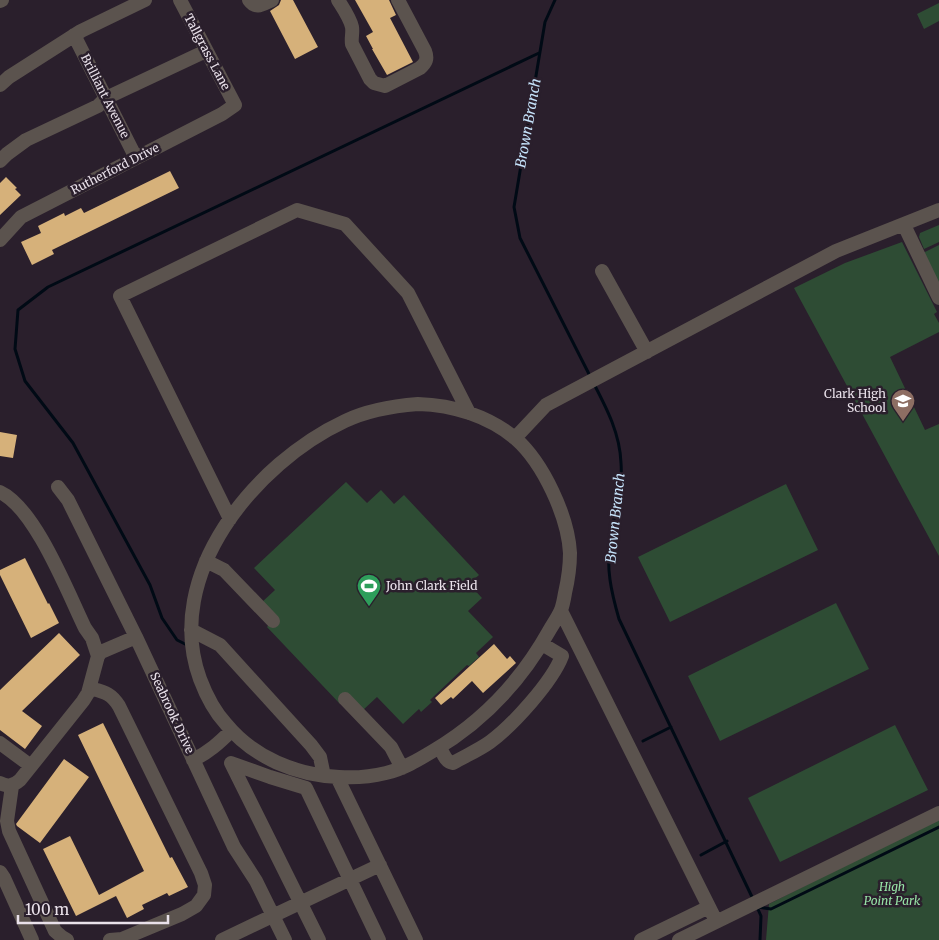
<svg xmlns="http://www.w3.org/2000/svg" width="939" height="940" viewBox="0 0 939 940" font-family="Merriweather,serif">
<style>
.green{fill:#2e4c34}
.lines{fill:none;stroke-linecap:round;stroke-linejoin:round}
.stream{stroke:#000a15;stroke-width:3}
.building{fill:#d6b17a}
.minor{stroke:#5b534e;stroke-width:14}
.labels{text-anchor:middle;stroke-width:5;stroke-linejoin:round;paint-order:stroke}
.street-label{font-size:12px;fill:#e9e1ea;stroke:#2a1f2c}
.poi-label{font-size:12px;fill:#e9e1ea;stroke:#2a1f2c;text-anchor:end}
.park-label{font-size:12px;font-style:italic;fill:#96e2a5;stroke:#2a1f2c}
.water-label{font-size:14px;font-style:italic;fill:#c6e3fb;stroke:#2a1f2c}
</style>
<rect width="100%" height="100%" fill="#2a1f2c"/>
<path class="green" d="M 939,3 L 939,21 L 924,29 L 917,14 Z
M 939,225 L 939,242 L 924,249 L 919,237 L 920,233 Z
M 902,242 L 937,312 L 934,314 L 939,323 L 939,332 L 890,357 L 925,430 L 939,424 L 939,556 L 794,288 L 845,263 Z
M 939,245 L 939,284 L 923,253 Z
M 346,482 L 367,503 L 381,490 L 394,504 L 404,495 L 479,575 L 469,584 L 482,598 L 468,611 L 493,637 L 476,653 L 479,657 L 469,666 L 467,665 L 430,700 L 432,702 L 421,712 L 419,709 L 403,724 L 377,697 L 362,711 L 348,696 L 340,704 L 267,627 L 275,618 L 261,603 L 275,590 L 254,568 Z
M 786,484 L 818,550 L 670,622 L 638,557 Z
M 836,603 L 869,669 L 720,741 L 688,676 Z
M 895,725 L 928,790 L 780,862 L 748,798 Z
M 939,818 L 939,940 L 766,940 L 769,904 Z"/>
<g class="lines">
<path class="stream" d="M 555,0 L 545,22 L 514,207 L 520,238 L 591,378
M 594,384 C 607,409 620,434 621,463 C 623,490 614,514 610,539 C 606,569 611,591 619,619 L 753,899
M 185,644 L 177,640 L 162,618 L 150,585 L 73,443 L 25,381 L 15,349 L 18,310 L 48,287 L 539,53
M 643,741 L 671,727
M 701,855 L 727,841
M 757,907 L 761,916 L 760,940
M 758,907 L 771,909 L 939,827"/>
</g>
<path class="building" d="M 281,0 L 293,0 L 318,47 L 295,59 L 270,11 L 279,5 Z
M 355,0 L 389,0 L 396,15 L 390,18 L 413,62 L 387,75 L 372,49 L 373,49 L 366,36 L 373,32 Z
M 170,171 L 179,188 L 52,250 L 54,254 L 32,265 L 21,242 L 41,233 L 38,226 L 64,213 L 65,216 L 81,208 L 84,213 Z
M 6,177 L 17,188 L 15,189 L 21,195 L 0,215 L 0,183 Z
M 0,432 L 17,435 L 13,458 L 0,456 Z
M 25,558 L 48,604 L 49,603 L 59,623 L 31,638 L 0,575 L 0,570 Z
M 59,633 L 80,655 L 22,711 L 42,726 L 25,749 L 0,730 L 0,690 Z
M 494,644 L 507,659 L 510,656 L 516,663 L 483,693 L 472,681 L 453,699 L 451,697 L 441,705 L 435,698 Z
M 103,723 L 170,858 L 172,857 L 188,887 L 169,896 L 167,893 L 142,905 L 144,909 L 127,918 L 116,896 L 76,916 L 43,849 L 70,836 L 99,895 L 144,871 L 78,735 Z
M 64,759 L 89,777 L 40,843 L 17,826 L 16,824 Z"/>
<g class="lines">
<path class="minor" d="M 249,0 C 256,10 263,4 272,0
M 338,0 C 343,8 350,18 352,27 C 353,33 351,38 352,44 L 370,79 L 374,83 L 385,86 L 420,68 C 426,63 428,59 425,51 L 398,0
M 0,1 L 2,0
M 74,35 L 136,158
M 0,85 L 9,77 L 81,31 L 145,0
M 0,161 L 7,154 L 26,140 L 98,106 L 106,98 L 206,51
M 904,225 L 939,298
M 0,240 L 21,217 L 222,114 L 235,105 L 180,0
M 602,271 L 647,352
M 418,404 C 453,405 489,416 516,439 C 543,463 568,516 570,553 C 570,566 568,580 565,593 C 564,599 563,605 561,610 C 558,617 553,624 549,631 C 521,681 482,722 433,751 C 418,760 403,769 386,773 C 370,777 355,778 339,777 C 296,775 254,758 226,724 C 214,711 206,695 200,679 C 162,575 255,463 345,421 C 368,410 393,406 418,404 Z
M 515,438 L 546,405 L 836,251 L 939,210
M 58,487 L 68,500 L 136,637 L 234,847 L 256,881 L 285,940
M 0,492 C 35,508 68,593 85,628 L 92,638 L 98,656
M 230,519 L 120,296 L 297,210 L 345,224 L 408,293 L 469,413
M 206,561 L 224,570 L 273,621
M 561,611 L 716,921
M 191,630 L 220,645 L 311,745 L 320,757 L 324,776
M 90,688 C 104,692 111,693 119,706 L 201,873 L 205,885 L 204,895 L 196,906 L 182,914 L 122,939 L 110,940
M 345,699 L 391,747 L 402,768
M 0,743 L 31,766
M 440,747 C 443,753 445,762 453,763 C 465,756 479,750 490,742 C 513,725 552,682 562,656 L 542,644
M 193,760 C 209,752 219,743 231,731
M 337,777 L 416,940
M 0,783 C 8,787 13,786 20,780 L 83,701 L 88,693 L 98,656 L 101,652 L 136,637
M 12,786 L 7,821 L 9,831 L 55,931 L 62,937 L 67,940
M 0,872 L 4,878 L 32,940
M 222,940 L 380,865
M 319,940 L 231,763 L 270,777 L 306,788 L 379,940
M 641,940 L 709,907
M 679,940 L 939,813"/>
</g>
<defs>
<symbol id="school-pin" viewBox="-11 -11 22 30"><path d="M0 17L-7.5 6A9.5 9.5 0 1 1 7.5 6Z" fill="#8d6e63" stroke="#2a1f2c"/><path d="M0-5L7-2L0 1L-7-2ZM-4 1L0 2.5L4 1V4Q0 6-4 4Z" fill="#fff"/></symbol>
<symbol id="stadium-pin" viewBox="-11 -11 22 30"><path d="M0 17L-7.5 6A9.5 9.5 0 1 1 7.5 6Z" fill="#2e9e5b" stroke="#2a1f2c"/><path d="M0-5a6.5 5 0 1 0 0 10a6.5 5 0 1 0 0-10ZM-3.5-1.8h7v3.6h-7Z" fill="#fff"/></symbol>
</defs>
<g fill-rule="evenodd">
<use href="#school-pin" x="889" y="387" width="28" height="38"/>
<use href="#stadium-pin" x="355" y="572" width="28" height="38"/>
</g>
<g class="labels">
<g class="street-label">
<text transform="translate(207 52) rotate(62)" y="4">Tallgrass Lane</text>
<text transform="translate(105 96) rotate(63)" y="4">Brilliant Avenue</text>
<text transform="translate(115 169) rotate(-27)" y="4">Rutherford Drive</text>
<text transform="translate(172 713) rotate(65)" y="4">Seabrook Drive</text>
</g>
<g class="poi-label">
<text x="886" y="398">Clark High<tspan x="886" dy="14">School</tspan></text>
<text x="386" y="590" text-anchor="start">John Clark Field</text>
</g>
<g class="park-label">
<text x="892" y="891">High<tspan x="892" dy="14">Point Park</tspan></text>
</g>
<g class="water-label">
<text transform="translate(528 123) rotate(-80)" y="5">Brown Branch</text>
<text transform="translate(615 518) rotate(-84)" y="5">Brown Branch</text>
</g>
</g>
<path d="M18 915v8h150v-8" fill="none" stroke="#e9e1ea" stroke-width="2.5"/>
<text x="25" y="915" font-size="15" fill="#e9e1ea" stroke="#2a1f2c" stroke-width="4" paint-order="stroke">100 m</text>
</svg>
